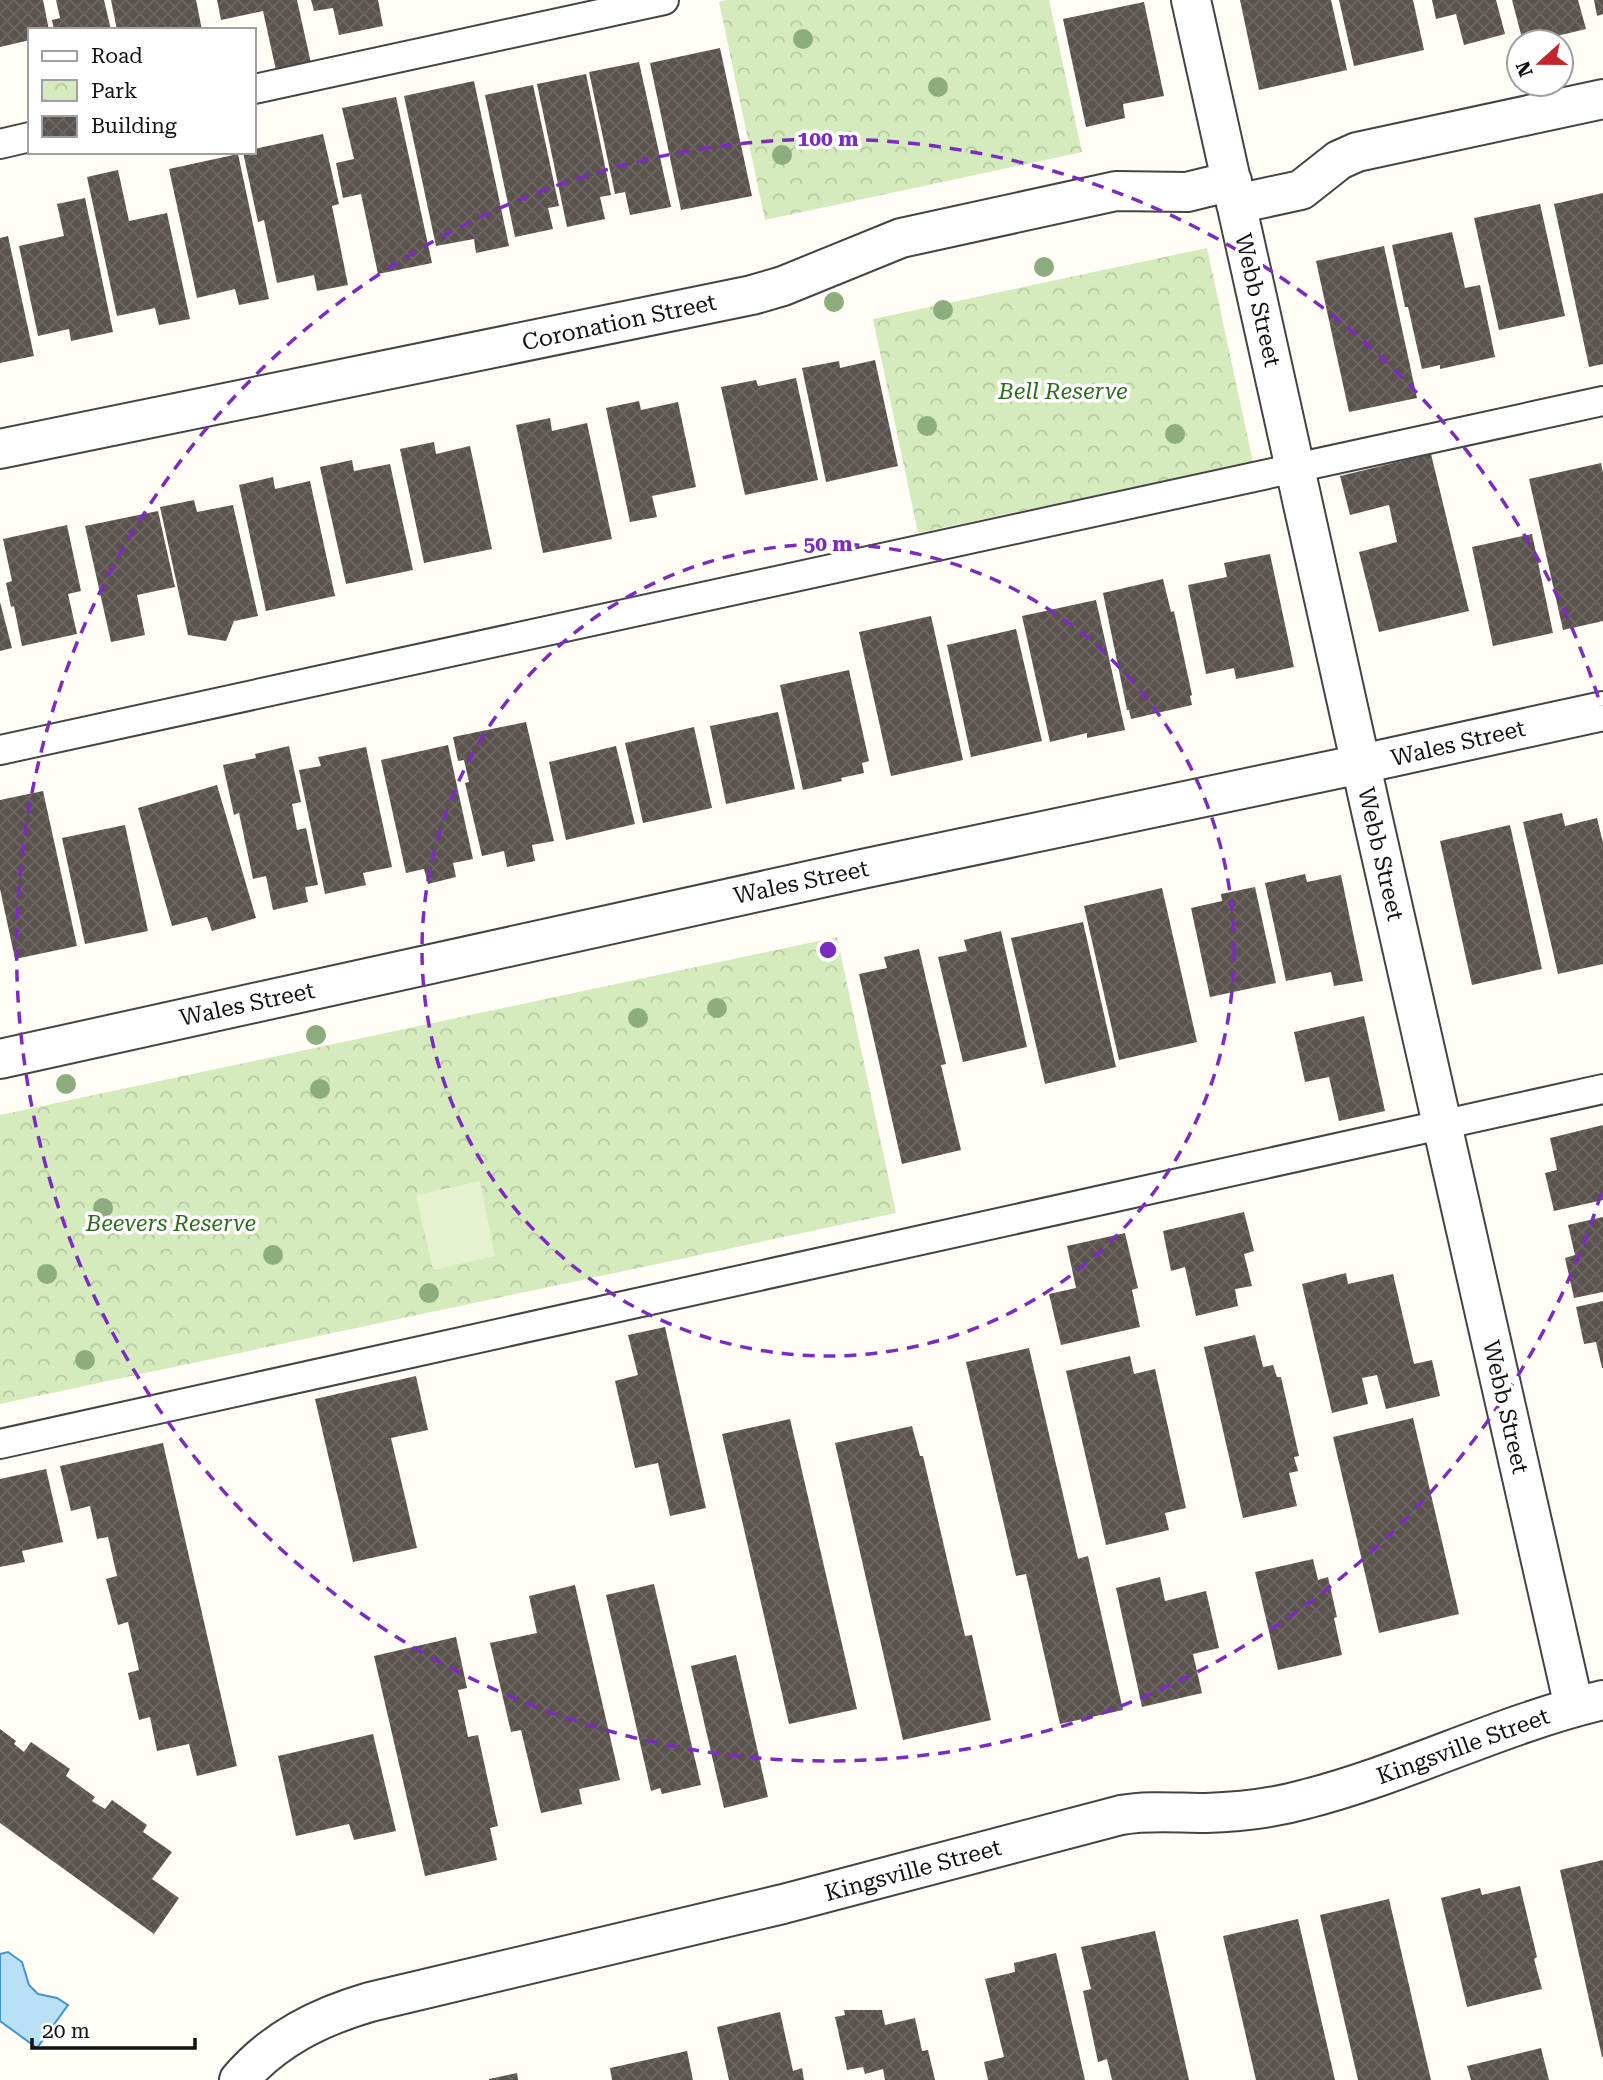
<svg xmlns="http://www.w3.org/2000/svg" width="1603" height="2080" viewBox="0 0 1603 2080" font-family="'Roboto Serif',serif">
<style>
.park{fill:url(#park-crowns)}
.pitch{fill:#e6f2cf}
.water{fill:#b9e0f7;stroke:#3f96cf;stroke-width:2}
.building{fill:url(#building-cross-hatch)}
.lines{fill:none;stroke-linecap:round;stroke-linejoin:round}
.service-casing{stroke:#444;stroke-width:32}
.minor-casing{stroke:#444;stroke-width:42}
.service{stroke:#fff;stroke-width:28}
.minor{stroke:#fff;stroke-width:38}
.tree{fill:#8dad7f}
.ring{fill:none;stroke:#7b2cbf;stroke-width:3.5;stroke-dasharray:12 9}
.labels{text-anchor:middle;stroke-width:7;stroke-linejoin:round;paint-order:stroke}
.street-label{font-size:23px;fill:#111;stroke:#fff}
.park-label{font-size:23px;font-style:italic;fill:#2f6b1f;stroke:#fff}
.centre{fill:#7b2cbf;stroke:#fff;stroke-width:3.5}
.ring-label{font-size:21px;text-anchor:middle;font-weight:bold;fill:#7b2cbf;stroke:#fff;stroke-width:7;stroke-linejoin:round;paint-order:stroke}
</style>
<defs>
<pattern id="park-crowns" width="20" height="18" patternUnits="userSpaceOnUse" patternTransform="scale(1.75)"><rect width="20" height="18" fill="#d5ebbd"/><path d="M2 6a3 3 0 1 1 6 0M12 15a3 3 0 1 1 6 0" fill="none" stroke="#b6c8a1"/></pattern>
<pattern id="building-cross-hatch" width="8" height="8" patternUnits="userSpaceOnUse" patternTransform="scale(1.75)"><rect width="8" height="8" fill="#5a524d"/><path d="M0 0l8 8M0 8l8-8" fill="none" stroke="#6d6662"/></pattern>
</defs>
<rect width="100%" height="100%" fill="#fffdf5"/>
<path class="park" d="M 727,0 L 1049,0 L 1082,152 L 765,220 L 719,2 Z
M 1207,248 L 1253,462 L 918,533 L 873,319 Z
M 837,937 L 896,1213 L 0,1404 L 0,1115 Z"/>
<path class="pitch" d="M 480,1181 L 495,1256 L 433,1270 L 416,1195 Z"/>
<path class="water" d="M 8,1952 L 22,1962 L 29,1985 L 38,1994 L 57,1998 L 68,2005 L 37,2048 L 0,2021 L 0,1954 Z"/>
<path class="building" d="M 0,0 L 43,0 L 49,30 L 30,30 L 30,40 L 0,47 Z
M 56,0 L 104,0 L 111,30 L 54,30 L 52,20 L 60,18 Z
M 111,0 L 196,0 L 202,30 L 117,30 Z
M 217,0 L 297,0 L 312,68 L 277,75 L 263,11 L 221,20 Z
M 311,0 L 378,0 L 383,26 L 339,35 L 333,8 L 314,11 Z
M 1240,0 L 1331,0 L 1347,70 L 1259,90 Z
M 1339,0 L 1413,0 L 1424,50 L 1354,66 Z
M 1432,0 L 1496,0 L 1505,34 L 1464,45 L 1456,14 L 1436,19 Z
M 1512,0 L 1578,0 L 1586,29 L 1532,42 L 1523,42 Z
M 1594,0 L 1603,0 L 1603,14 L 1597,16 Z
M 1144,2 L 1164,96 L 1123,104 L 1125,118 L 1086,127 L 1063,19 Z
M 720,48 L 752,196 L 681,210 L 650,63 Z
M 639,62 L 671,207 L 630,215 L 625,192 L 615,194 L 589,72 Z
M 586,74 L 611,195 L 600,197 L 605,219 L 567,227 L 537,84 Z
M 474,81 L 509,246 L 476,253 L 474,239 L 436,246 L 404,96 Z
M 533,85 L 559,206 L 548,208 L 553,229 L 515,237 L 485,95 Z
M 396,97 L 432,263 L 378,274 L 361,194 L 343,198 L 336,163 L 354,159 L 342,108 Z
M 323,134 L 339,204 L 332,206 L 348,285 L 317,291 L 314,275 L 277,283 L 264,220 L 258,222 L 243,152 L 254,152 L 254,149 Z
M 238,154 L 269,299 L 239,305 L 235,289 L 197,298 L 169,169 Z
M 118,170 L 129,221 L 167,213 L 190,319 L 159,325 L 155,308 L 117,316 L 87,177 Z
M 1603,193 L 1603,364 L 1589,367 L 1554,204 Z
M 85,198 L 113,332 L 71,341 L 69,329 L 38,336 L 19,246 L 64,236 L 57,204 Z
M 1540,204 L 1565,316 L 1499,330 L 1474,218 Z
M 1452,232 L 1465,288 L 1480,285 L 1495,357 L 1440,369 L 1440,365 L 1422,369 L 1408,307 L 1405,307 L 1392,245 Z
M 8,236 L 34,356 L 0,363 L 0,238 Z
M 1384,246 L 1417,398 L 1349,412 L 1316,261 Z
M 875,360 L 898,466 L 826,482 L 802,368 L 839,361 L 840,368 Z
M 796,378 L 818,480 L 745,495 L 721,387 L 756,380 L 758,386 Z
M 639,401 L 641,410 L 678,402 L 696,487 L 652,496 L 657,517 L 630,522 L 606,408 Z
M 550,418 L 552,431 L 587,423 L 612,539 L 543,553 L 516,425 Z
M 434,442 L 436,454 L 470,446 L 492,549 L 424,563 L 400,449 Z
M 1431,454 L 1469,611 L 1379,632 L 1359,552 L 1397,542 L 1389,505 L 1350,515 L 1340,476 Z
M 352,460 L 354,471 L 390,464 L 413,570 L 346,584 L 320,467 Z
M 1601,463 L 1603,473 L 1603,621 L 1563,630 L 1529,479 Z
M 273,477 L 275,489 L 310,481 L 335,596 L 266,611 L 239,485 Z
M 194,500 L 197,512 L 233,505 L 258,616 L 234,621 L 226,641 L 188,635 L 160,507 Z
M 158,511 L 175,587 L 137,595 L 145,635 L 111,642 L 85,526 Z
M 67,525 L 81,591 L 68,594 L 77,634 L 22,646 L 14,606 L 11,607 L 6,583 L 12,581 L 3,539 Z
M 1532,534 L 1553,633 L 1493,646 L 1472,547 Z
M 1270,554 L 1294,667 L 1236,679 L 1234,668 L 1206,674 L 1188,585 L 1227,577 L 1224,563 Z
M 1163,579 L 1171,612 L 1174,611 L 1192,695 L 1190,696 L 1192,705 L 1131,719 L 1129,710 L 1127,710 L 1103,593 Z
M 1096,600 L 1125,730 L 1087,738 L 1087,733 L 1050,742 L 1022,616 Z
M 0,602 L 12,648 L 0,651 Z
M 931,616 L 963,760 L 891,776 L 859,632 Z
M 1016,629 L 1042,741 L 971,757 L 947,645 Z
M 849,670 L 869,761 L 862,763 L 864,773 L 841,778 L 842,781 L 803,790 L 780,685 Z
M 778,712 L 795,789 L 726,804 L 710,726 Z
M 526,722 L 554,841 L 532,845 L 535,861 L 507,867 L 504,851 L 482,856 L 465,783 L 469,782 L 464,760 L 458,761 L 453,737 Z
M 694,727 L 712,808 L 643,823 L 625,743 Z
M 448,745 L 473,859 L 453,863 L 456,877 L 428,884 L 424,869 L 406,873 L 381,760 Z
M 289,746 L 301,802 L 292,804 L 297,830 L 306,828 L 318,885 L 305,887 L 308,902 L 273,910 L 266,876 L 253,879 L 239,813 L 234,815 L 223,765 L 256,758 L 255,754 Z
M 616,746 L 635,824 L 566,840 L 549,762 Z
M 366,747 L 392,867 L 363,873 L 366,885 L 325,894 L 299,770 L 321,766 L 318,757 Z
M 217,785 L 256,918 L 212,931 L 207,917 L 172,926 L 138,808 Z
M 43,791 L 77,946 L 15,959 L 0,889 L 0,800 Z
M 1562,813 L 1565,826 L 1597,818 L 1603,843 L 1603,964 L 1558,974 L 1523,822 Z
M 125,825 L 148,931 L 85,944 L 62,838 Z
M 1510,825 L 1542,969 L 1472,985 L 1440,841 Z
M 1305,874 L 1307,882 L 1341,875 L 1363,981 L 1334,986 L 1331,972 L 1286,981 L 1265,883 Z
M 1255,887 L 1276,983 L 1210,997 L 1191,908 L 1222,901 L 1221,894 Z
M 1162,888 L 1197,1042 L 1119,1060 L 1084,906 Z
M 1083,922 L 1116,1067 L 1045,1084 L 1011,938 Z
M 1001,931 L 1027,1047 L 963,1062 L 938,957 L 967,951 L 964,940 Z
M 919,949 L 946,1064 L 941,1065 L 961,1150 L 902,1164 L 859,974 L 887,968 L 884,957 Z
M 1364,1016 L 1385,1111 L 1339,1121 L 1329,1077 L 1305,1082 L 1294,1032 Z
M 1603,1125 L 1603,1200 L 1554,1211 L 1545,1173 L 1557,1170 L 1550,1138 Z
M 1244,1212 L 1254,1251 L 1244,1254 L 1252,1286 L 1235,1289 L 1238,1306 L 1196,1316 L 1185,1267 L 1171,1271 L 1163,1231 Z
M 1603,1217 L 1603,1292 L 1574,1298 L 1565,1258 L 1575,1255 L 1568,1225 Z
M 1125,1233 L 1138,1288 L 1132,1290 L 1140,1327 L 1061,1345 L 1049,1294 L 1076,1288 L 1067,1246 Z
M 1346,1273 L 1348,1284 L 1393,1274 L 1414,1364 L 1432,1360 L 1440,1396 L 1386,1409 L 1377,1375 L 1362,1378 L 1368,1404 L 1332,1413 L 1302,1284 Z
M 1603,1301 L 1603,1368 L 1602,1368 L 1596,1342 L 1584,1344 L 1576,1307 Z
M 665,1327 L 706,1508 L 670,1516 L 658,1463 L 635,1468 L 615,1381 L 638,1375 L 628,1335 Z
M 1255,1335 L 1263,1367 L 1273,1365 L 1277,1377 L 1281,1377 L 1299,1456 L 1294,1457 L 1298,1471 L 1289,1473 L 1297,1506 L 1243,1518 L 1204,1347 Z
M 1029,1348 L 1078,1559 L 1088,1556 L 1123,1710 L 1060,1724 L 1026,1574 L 1016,1576 L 966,1362 Z
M 1130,1356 L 1134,1374 L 1155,1369 L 1186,1508 L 1165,1513 L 1169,1530 L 1106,1545 L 1066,1371 Z
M 416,1376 L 428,1430 L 391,1438 L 417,1548 L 353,1562 L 315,1399 Z
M 1413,1418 L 1459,1614 L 1379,1633 L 1333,1437 Z
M 790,1419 L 857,1709 L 789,1724 L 722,1434 Z
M 912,1426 L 920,1456 L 923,1456 L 965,1636 L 972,1635 L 991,1720 L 903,1740 L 835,1443 Z
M 163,1443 L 237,1766 L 197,1776 L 189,1744 L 157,1751 L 150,1717 L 139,1720 L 128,1673 L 139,1670 L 128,1622 L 118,1625 L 106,1579 L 117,1576 L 108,1537 L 97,1539 L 90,1506 L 71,1511 L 60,1466 Z
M 46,1469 L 63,1542 L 22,1551 L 25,1562 L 0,1567 L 0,1479 Z
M 1313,1559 L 1318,1580 L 1328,1577 L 1337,1617 L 1334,1618 L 1342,1655 L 1278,1670 L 1255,1572 Z
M 1160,1577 L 1165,1601 L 1206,1591 L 1219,1648 L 1193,1654 L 1202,1693 L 1142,1707 L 1116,1588 Z
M 654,1584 L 701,1785 L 662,1794 L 660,1788 L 651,1791 L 606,1595 Z
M 575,1585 L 620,1780 L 579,1789 L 582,1804 L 541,1813 L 521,1730 L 511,1732 L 490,1643 L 537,1633 L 529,1596 Z
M 456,1637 L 467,1688 L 458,1690 L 463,1713 L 468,1737 L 478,1735 L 498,1826 L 490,1828 L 497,1860 L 425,1876 L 374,1656 Z
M 736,1655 L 768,1797 L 724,1808 L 691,1666 Z
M 0,1729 L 16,1741 L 14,1744 L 24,1752 L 31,1742 L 70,1769 L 66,1776 L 95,1797 L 92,1801 L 105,1809 L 112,1800 L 147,1825 L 143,1832 L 172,1852 L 152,1879 L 179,1898 L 154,1934 L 0,1823 Z
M 373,1734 L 396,1831 L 354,1840 L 349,1824 L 296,1836 L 278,1756 Z
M 1603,1860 L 1603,2057 L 1602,2057 L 1560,1870 Z
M 1520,1886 L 1537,1957 L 1534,1959 L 1542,1989 L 1467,2007 L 1441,1898 L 1480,1888 L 1482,1895 Z
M 1389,1899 L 1431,2080 L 1358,2080 L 1320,1915 Z
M 1298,1919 L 1335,2080 L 1256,2080 L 1223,1936 Z
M 1155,1931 L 1189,2080 L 1112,2080 L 1107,2059 L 1098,2062 L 1083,1991 L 1091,1989 L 1081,1947 Z
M 1056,1953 L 1085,2080 L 988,2080 L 984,2062 L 1004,2057 L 985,1979 L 1015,1972 L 1014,1963 Z
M 844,2010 L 882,2010 L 885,2025 L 915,2018 L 922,2051 L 928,2050 L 935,2080 L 885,2080 L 883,2069 L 865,2074 L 863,2067 L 847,2070 L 835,2017 L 845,2015 Z
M 780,2012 L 793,2071 L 802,2068 L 804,2080 L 729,2080 L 717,2027 Z
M 1541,2048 L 1549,2080 L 1471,2080 L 1467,2066 Z
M 687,2051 L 693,2080 L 612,2080 L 610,2068 Z
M 517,2073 L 518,2080 L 489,2080 L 489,2079 Z"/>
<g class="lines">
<defs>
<path id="service" d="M 254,89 L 664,0
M 0,144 L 30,137
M 0,750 L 1603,401
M 0,1444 L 1603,1089"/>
<path id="minor" d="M 1191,0 L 1372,815 L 1574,1707
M 1236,204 L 1301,190 L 1339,160 L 1357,152 L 1603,99
M 0,449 L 752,295 L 783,286 L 901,238 L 1116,191 L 1187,192 L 1232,181
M 0,1059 L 862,869 L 1361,764 L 1603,711
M 239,2080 C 274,2039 319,2017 370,2002 L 783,1904 L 1121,1815 C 1149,1810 1177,1813 1206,1813 C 1239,1812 1274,1808 1306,1799 C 1407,1773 1501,1724 1603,1700"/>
</defs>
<use href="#service" class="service-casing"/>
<use href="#minor" class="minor-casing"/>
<use href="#service" class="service"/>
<use href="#minor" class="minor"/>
</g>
<g class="tree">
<circle cx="803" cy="39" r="10"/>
<circle cx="938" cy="87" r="10"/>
<circle cx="782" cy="155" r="10"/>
<circle cx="1044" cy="267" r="10"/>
<circle cx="834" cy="302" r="10"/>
<circle cx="943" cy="310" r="10"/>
<circle cx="927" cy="426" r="10"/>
<circle cx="1175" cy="434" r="10"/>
<circle cx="717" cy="1008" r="10"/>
<circle cx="638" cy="1018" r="10"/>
<circle cx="316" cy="1035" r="10"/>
<circle cx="66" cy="1084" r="10"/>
<circle cx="320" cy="1089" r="10"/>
<circle cx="103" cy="1208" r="10"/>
<circle cx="273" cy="1255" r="10"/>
<circle cx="47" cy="1274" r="10"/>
<circle cx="429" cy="1293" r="10"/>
<circle cx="85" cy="1360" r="10"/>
</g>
<g class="ring">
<circle cx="828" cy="950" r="406"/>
<path d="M1601 1194A811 811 0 1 1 1601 706"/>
</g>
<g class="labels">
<g class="street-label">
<text transform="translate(1258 300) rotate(77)" y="8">Webb Street</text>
<text transform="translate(619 322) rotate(-12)" y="8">Coronation Street</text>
<text transform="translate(1458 743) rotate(-13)" y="8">Wales Street</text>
<text transform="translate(1381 854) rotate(77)" y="8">Webb Street</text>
<text transform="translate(801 882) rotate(-12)" y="8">Wales Street</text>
<text transform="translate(247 1004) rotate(-12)" y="8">Wales Street</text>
<text transform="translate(1506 1407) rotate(77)" y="8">Webb Street</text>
<text transform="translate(1463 1746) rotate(-20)" y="8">Kingsville Street</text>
<text transform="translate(913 1870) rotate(-15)" y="8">Kingsville Street</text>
</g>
<g class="park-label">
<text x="1063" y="399">Bell Reserve</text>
<text x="171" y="1231">Beevers Reserve</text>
</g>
</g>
<circle cx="828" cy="950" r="10" class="centre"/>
<g class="ring-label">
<text x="828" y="146">100 m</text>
<text x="828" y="551">50 m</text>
</g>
<rect x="28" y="28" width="228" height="126" fill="#ffffff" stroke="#a0a0a0" stroke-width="2"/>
<rect x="42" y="51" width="35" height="10" fill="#ffffff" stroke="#a0a0a0" stroke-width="2"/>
<text x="91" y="63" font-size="21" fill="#111111">Road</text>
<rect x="42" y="80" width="35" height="21" fill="url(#park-crowns)" stroke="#a0a0a0" stroke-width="2"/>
<text x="91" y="98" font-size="21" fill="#111111">Park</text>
<rect x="42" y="116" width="35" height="21" fill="url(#building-cross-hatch)" stroke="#a0a0a0" stroke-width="2"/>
<text x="91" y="133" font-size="21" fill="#111111">Building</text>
<g transform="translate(1540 63) rotate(249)"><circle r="33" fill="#ffffff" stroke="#a0a0a0" stroke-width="2"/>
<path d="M0-5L12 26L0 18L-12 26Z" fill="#c4262e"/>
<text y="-10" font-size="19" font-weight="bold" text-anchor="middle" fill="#111111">N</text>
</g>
<path d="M32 2038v10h163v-10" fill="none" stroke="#111111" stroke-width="3.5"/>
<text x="42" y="2038" font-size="21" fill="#111111" stroke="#ffffff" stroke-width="5" paint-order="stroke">20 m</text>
</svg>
